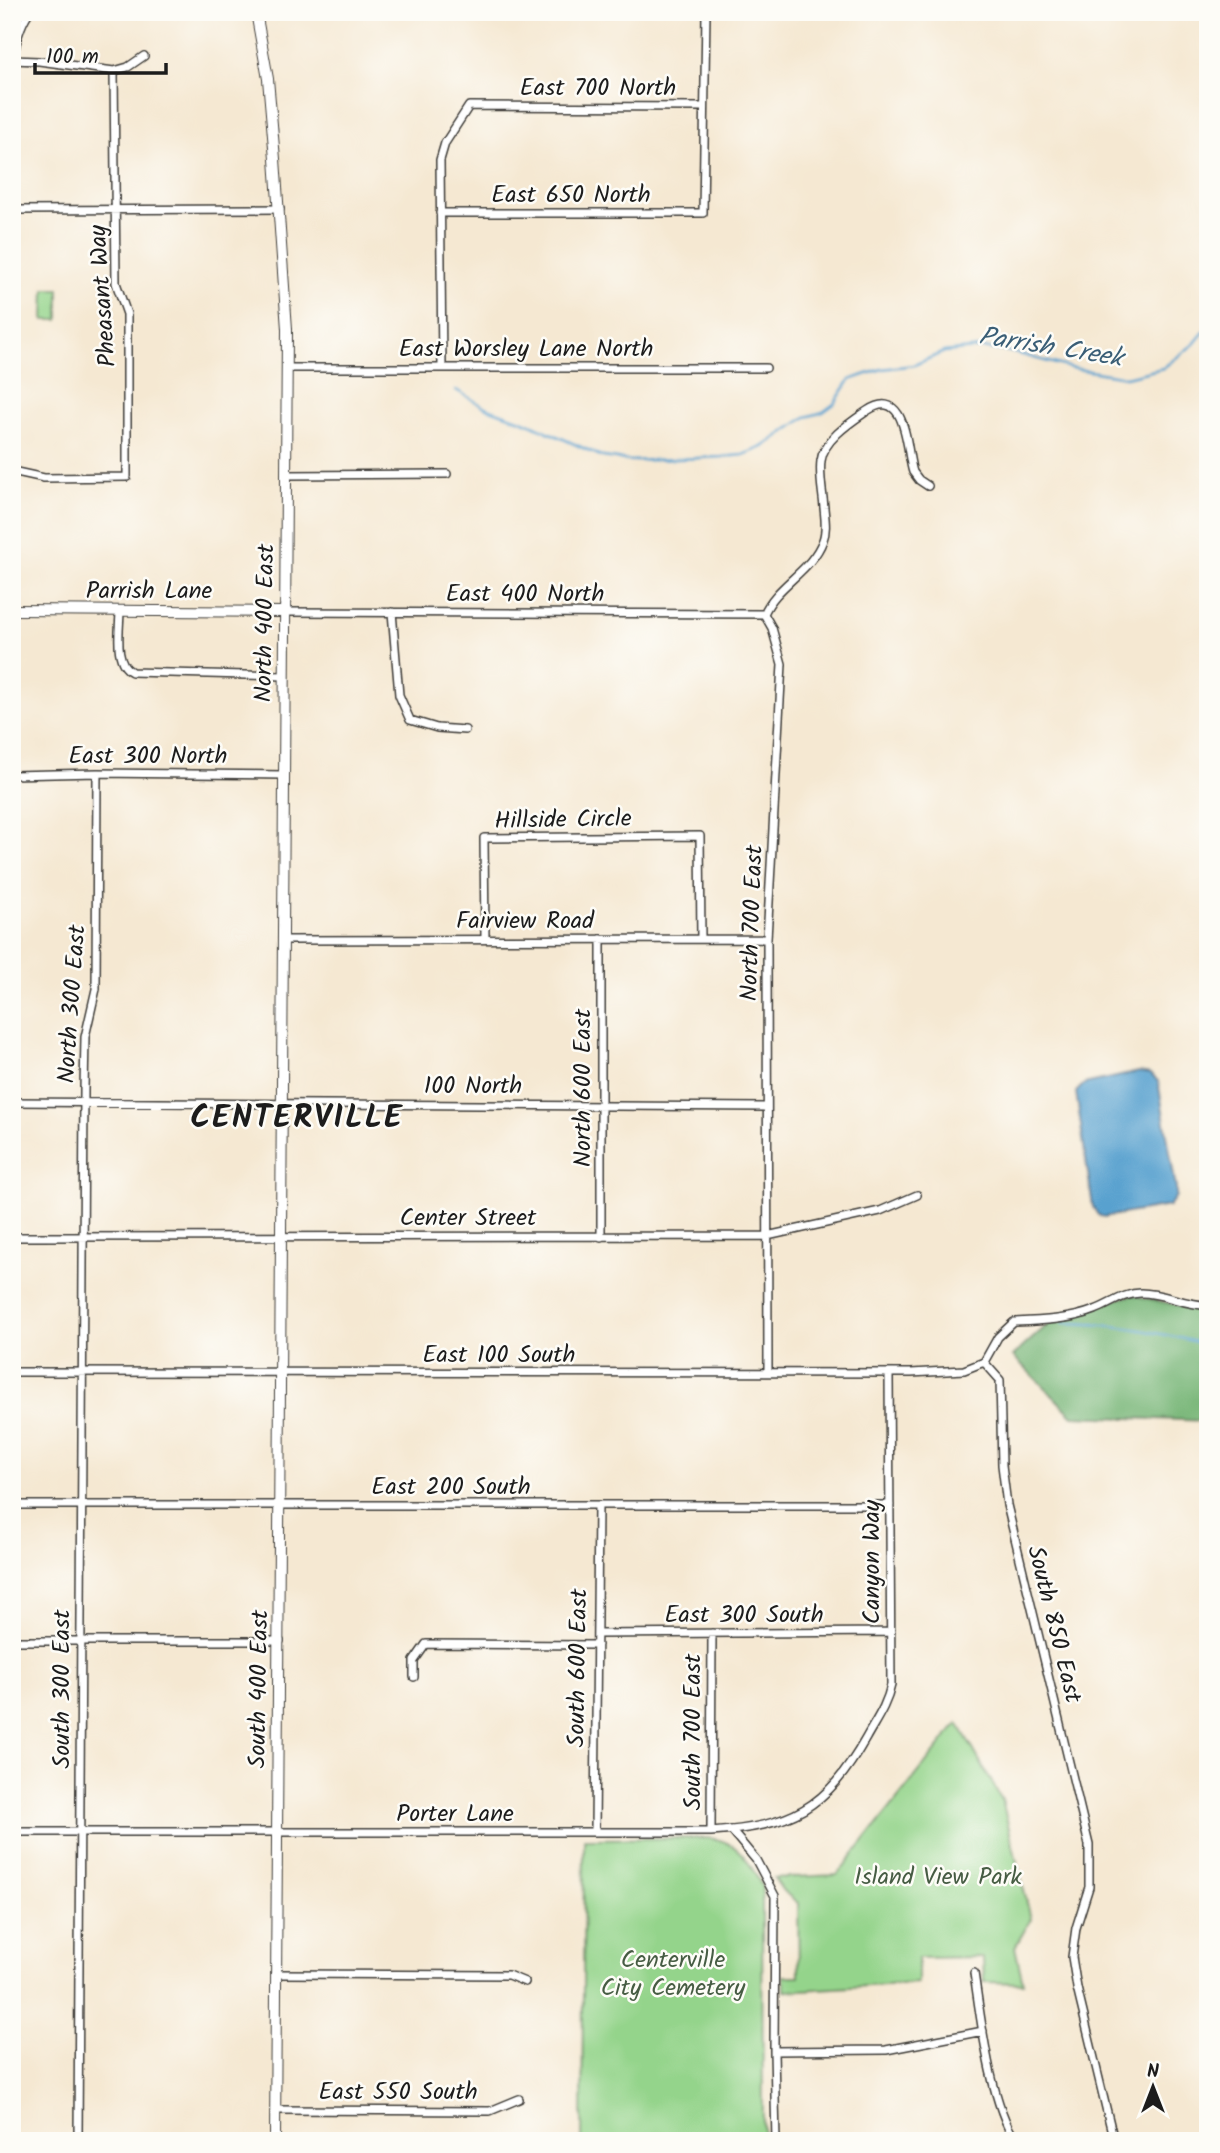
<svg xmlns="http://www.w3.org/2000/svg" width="1220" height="2153" viewBox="0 0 1220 2153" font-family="Kalam,sans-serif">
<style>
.green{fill:#94d48b;stroke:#587854;stroke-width:2}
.forest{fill:#77b677;stroke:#4a694a;stroke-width:2}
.water{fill:#59a1cf;stroke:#3a5e76;stroke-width:2}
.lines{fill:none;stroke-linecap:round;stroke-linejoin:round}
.stream{stroke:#59a1cf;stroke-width:2.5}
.street-casing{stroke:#3d3b37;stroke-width:10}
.secondary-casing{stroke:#3d3b37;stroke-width:12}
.street{stroke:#fff;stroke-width:7}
.secondary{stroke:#fff;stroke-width:10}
.labels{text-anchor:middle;stroke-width:5;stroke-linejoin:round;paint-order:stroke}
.street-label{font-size:24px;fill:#1c1c1c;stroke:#fdfcf7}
.park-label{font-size:24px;fill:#465c43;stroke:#fdfcf7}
.water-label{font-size:26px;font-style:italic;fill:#3a5e76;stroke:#fdfcf7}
.district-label{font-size:32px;font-weight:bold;letter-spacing:2px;fill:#1c1c1c;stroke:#fdfcf7}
</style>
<rect width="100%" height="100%" fill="#fdfcf7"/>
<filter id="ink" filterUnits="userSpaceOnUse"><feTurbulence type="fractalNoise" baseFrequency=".0143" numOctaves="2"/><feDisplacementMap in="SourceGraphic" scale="14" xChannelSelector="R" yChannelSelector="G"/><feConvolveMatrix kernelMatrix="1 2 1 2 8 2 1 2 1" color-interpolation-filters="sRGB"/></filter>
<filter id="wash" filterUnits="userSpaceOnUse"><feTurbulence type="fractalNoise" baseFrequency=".00686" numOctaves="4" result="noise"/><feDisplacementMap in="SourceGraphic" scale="28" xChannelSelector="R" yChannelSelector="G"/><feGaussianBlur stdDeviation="1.57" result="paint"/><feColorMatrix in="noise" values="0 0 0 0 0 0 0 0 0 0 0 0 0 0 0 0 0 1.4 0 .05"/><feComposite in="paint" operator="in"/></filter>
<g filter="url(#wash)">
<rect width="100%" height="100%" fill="#f5e8d2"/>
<path class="green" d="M 45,289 L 59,289 L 59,320 L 44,320 Z
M 958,1723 L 1002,1800 L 1031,1919 L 1015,1947 L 1023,1983 L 984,1982 L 983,1957 L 918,1958 L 918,1983 L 785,1991 L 784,1976 L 799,1976 L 798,1903 L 783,1891 L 774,1878 L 837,1875 Z
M 706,1838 C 738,1839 749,1861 762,1887 L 763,2141 L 582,2141 L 584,1839 Z"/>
<path class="forest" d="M 1132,1295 L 1208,1312 L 1208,1421 L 1073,1416 L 1013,1356 L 1055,1318 Z"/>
<path class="water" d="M 1139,1072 L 1150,1074 L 1158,1081 L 1176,1188 L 1176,1196 L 1169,1206 L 1104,1217 L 1098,1215 L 1093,1207 L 1076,1092 L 1084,1084 Z"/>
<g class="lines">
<path class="stream" d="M 456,390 L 485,407 L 524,421 L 603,457 L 631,461 L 722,457 L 743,455 L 763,447 L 806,417 L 823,412 L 834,404 L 850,380 L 882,369 L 914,365 L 944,352 L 981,348 L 1012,352 L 1071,368 L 1126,377 L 1163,368 L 1194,344 L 1208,327
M 1062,1323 C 1114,1323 1157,1332 1208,1345"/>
</g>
</g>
<g filter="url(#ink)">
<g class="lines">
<defs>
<path id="street" d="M 12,60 L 39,61 L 114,71 L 128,67 L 144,56
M 12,210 L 280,209
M 13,210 L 13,60 C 16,42 19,27 29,12
M 440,213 L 703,213 L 706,12
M 287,368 L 766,368
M 442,368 L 440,160 L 445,143 L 469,106 L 704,107
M 12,471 L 44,478 L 127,477 L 127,314 L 116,283 L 114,71
M 286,475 L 447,474
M 120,610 C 120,629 113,663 132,672 L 285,676
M 286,612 L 764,614
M 392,612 L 399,695 L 410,720 L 437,728 L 465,730
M 764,614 L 772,628 L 782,664 L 767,939 L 768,1373
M 764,614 C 776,585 812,571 823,540 C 827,530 825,519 824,508 C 823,493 819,476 821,461 C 823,440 851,422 867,411 C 908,384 906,453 913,472 L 919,480 L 928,486
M 12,775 L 97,773 L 284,775
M 485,939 L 484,838 L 700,836 L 701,939
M 284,940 L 767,939
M 12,1102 L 766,1107
M 12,1237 L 767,1236 L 880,1211 L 917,1195
M 601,1237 L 601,939
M 984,1362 L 1000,1380 L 1002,1465 L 1007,1505 L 1089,1845 L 1089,1887 L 1076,1928 L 1072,1957 L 1077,1988 L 1114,2141
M 984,1362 L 998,1337 L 1014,1322 C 1040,1321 1070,1320 1095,1310 C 1111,1304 1124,1293 1141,1293 C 1164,1293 1184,1305 1206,1305
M 12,1372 L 911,1373 L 964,1370 L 984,1362
M 12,1505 L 890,1505
M 597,1634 L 891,1632
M 12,1641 L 280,1641
M 414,1677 L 414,1661 L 426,1644 L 597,1645
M 731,1830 L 756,1860 L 775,1896 L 774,2051 L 776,2141
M 595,1831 L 598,1505
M 12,1832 L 711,1832 C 792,1826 826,1809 866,1738 C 876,1720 887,1705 891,1685 L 889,1373
M 711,1832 L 712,1633
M 974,1973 C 981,2020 990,2102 1016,2141
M 276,1974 L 508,1975 L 525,1982
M 774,2051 L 886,2050 L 983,2031
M 275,2110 L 490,2111 L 519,2099
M 78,2141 L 84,1090 L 85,1037 L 96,989 L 97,773"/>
<path id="secondary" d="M 256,12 L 268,79 L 275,159 L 287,329 L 275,2141
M 12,610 L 286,612"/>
</defs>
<use href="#street" class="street-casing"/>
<use href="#secondary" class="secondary-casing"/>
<use href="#street" class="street"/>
<use href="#secondary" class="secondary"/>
</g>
</g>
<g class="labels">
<g class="street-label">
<text x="598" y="95">East 700 North</text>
<text x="571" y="202">East 650 North</text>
<text transform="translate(102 296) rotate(-94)" y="8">Pheasant Way</text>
<text x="526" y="356">East Worsley Lane North</text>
<text x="149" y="598">Parrish Lane</text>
<text x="525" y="601">East 400 North</text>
<text transform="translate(264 623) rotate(-89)" y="8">North 400 East</text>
<text x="148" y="763">East 300 North</text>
<text transform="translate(563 819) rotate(-1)" y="8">Hillside Circle</text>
<text x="525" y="928">Fairview Road</text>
<text transform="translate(751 923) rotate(-88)" y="8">North 700 East</text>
<text transform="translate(71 1004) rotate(-86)" y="8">North 300 East</text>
<text x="473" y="1093">100 North</text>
<text transform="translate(582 1088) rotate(-90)" y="8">North 600 East</text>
<text x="468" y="1225">Center Street</text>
<text x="499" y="1362">East 100 South</text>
<text x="451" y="1494">East 200 South</text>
<text transform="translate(871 1562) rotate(-90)" y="8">Canyon Way</text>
<text x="744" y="1622">East 300 South</text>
<text transform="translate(1055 1624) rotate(76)" y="8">South 850 East</text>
<text transform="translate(577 1668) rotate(-89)" y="8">South 600 East</text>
<text transform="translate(61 1689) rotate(-90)" y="8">South 300 East</text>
<text transform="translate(258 1689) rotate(-89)" y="8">South 400 East</text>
<text transform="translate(692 1732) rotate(-90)" y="8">South 700 East</text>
<text x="455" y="1821">Porter Lane</text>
<text x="398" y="2099">East 550 South</text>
</g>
<g class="park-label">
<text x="938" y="1884">Island View Park</text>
<text x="673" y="1967">Centerville<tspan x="673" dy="28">City Cemetery</tspan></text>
</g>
<g class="water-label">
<text transform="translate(1051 346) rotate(9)" y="9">Parrish Creek</text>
</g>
<g class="district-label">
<text x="297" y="1127">CENTERVILLE</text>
</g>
</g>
<rect width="1220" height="2153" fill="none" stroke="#fdfcf7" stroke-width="42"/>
<g transform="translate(1153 2087)" stroke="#fdfcf7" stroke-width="5" paint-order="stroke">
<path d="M0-5L12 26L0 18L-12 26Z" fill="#1c1c1c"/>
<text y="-10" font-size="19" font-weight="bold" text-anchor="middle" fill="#1c1c1c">N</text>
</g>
<path d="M35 63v10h131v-10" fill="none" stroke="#1c1c1c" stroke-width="3.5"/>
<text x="46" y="63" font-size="21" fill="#1c1c1c" stroke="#fdfcf7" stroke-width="5" paint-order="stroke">100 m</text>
</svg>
